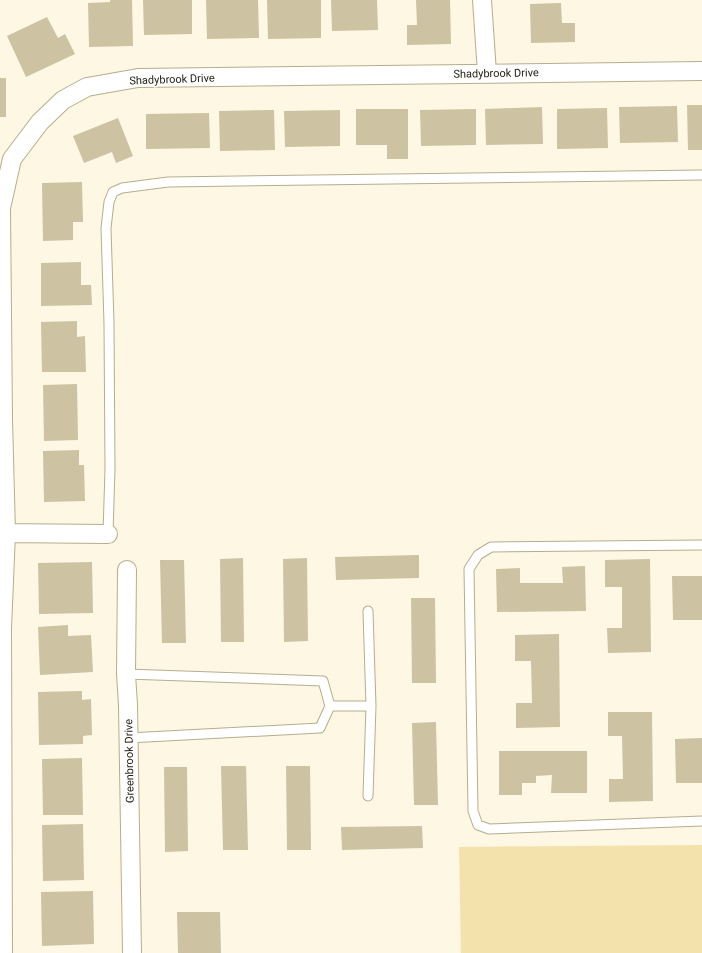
<svg xmlns="http://www.w3.org/2000/svg" width="702" height="953" viewBox="0 0 702 953" font-family="Roboto,sans-serif">
<style>
.green{fill:#f3e2ab}
.building{fill:#cdc3a3}
.lines{fill:none;stroke-linecap:round;stroke-linejoin:round}
.lane-casing{stroke:#b7ad8d;stroke-width:11}
.street-casing{stroke:#b7ad8d;stroke-width:20}
.lane{stroke:#fff;stroke-width:9}
.street{stroke:#fff;stroke-width:18}
.labels{text-anchor:middle;stroke-width:3.5;stroke-linejoin:round;paint-order:stroke}
.street-label{font-size:11px;fill:#252115;stroke:#fff}
</style>
<rect width="100%" height="100%" fill="#fdf7e3"/>
<path class="green" d="M 702,845 L 702,953 L 461,953 L 459,847 Z"/>
<path class="building" d="M 110,0 L 132,0 L 133,46 L 89,47 L 88,3 L 110,2 Z
M 143,0 L 192,0 L 192,34 L 144,35 Z
M 206,0 L 258,0 L 259,38 L 207,39 Z
M 267,0 L 321,0 L 321,38 L 268,39 Z
M 331,0 L 377,0 L 378,30 L 332,31 Z
M 416,0 L 450,0 L 451,44 L 407,45 L 407,25 L 417,25 Z
M 561,3 L 562,23 L 575,23 L 575,42 L 531,43 L 530,4 Z
M 47,17 L 58,38 L 65,34 L 75,54 L 26,77 L 7,36 Z
M 0,78 L 6,78 L 6,117 L 0,117 Z
M 687,105 L 702,105 L 702,150 L 688,150 Z
M 677,106 L 678,142 L 620,143 L 619,107 Z
M 542,107 L 543,144 L 486,145 L 485,109 Z
M 607,108 L 608,148 L 557,149 L 557,109 Z
M 356,109 L 408,109 L 408,159 L 387,159 L 387,145 L 356,145 Z
M 476,109 L 476,145 L 421,146 L 420,110 Z
M 274,110 L 275,150 L 220,151 L 219,111 Z
M 340,110 L 340,146 L 285,147 L 284,111 Z
M 209,113 L 210,148 L 146,149 L 146,114 Z
M 118,118 L 133,156 L 116,163 L 112,152 L 84,163 L 73,136 Z
M 82,182 L 83,222 L 73,222 L 73,240 L 43,241 L 42,183 Z
M 81,262 L 81,285 L 91,285 L 92,305 L 41,306 L 41,263 Z
M 77,321 L 77,337 L 85,336 L 86,372 L 42,372 L 41,322 Z
M 77,384 L 78,440 L 44,441 L 43,385 Z
M 79,450 L 79,465 L 84,465 L 85,501 L 44,502 L 43,451 Z
M 419,555 L 419,578 L 336,580 L 335,557 Z
M 243,558 L 244,642 L 221,642 L 220,559 Z
M 307,558 L 308,641 L 284,642 L 283,559 Z
M 650,559 L 651,652 L 608,653 L 607,628 L 622,628 L 622,587 L 605,587 L 605,560 Z
M 160,560 L 184,560 L 186,643 L 162,643 Z
M 92,562 L 93,613 L 39,614 L 38,563 Z
M 585,566 L 586,611 L 497,612 L 496,569 L 520,568 L 520,583 L 563,583 L 562,567 Z
M 672,576 L 702,576 L 702,620 L 673,620 Z
M 411,598 L 435,598 L 436,683 L 412,683 Z
M 68,625 L 68,636 L 91,635 L 93,672 L 40,675 L 38,627 Z
M 559,634 L 560,727 L 516,728 L 516,703 L 532,703 L 531,661 L 515,661 L 515,635 Z
M 82,691 L 82,700 L 91,699 L 92,735 L 83,736 L 83,744 L 39,745 L 38,692 Z
M 608,712 L 652,712 L 653,801 L 609,802 L 609,779 L 623,779 L 622,736 L 608,736 Z
M 436,722 L 438,805 L 414,805 L 412,723 Z
M 702,738 L 702,783 L 676,783 L 675,739 Z
M 499,751 L 587,751 L 587,793 L 551,793 L 552,775 L 536,776 L 536,783 L 522,783 L 522,795 L 499,795 Z
M 82,758 L 83,815 L 43,815 L 42,759 Z
M 221,766 L 246,766 L 248,850 L 223,850 Z
M 286,766 L 310,766 L 311,850 L 287,850 Z
M 164,767 L 187,767 L 188,851 L 165,852 Z
M 83,824 L 84,880 L 43,881 L 42,825 Z
M 422,826 L 423,848 L 342,850 L 341,827 Z
M 93,891 L 94,944 L 42,946 L 41,892 Z
M 177,912 L 220,912 L 221,953 L 178,953 Z"/>
<g class="lines">
<defs>
<path id="lane" d="M 108,534 L 110,469 L 109,323 L 106,228 L 109,202 L 113,192 L 122,188 L 168,182 L 702,175
M 702,545 L 491,547 L 478,555 L 469,569 L 473,811 L 478,825 L 489,829 L 702,821
M 368,611 L 371,706 L 368,796
M 126,674 L 323,681 L 330,706 L 320,728 L 128,738
M 330,706 L 371,706"/>
<path id="street" d="M 482,0 L 487,73
M 0,533 L 108,534
M 127,570 L 126,674 L 128,705 L 132,953
M 3,953 L 2,628 L 6,533 L 3,419 L 1,208 L 12,159 L 40,122 L 63,100 L 87,87 L 138,78 L 702,71"/>
</defs>
<use href="#lane" class="lane-casing"/>
<use href="#street" class="street-casing"/>
<use href="#lane" class="lane"/>
<use href="#street" class="street"/>
</g>
<g class="labels">
<g class="street-label">
<text transform="translate(496 73) rotate(-1)" y="4">Shadybrook Drive</text>
<text transform="translate(172 79) rotate(-2)" y="4">Shadybrook Drive</text>
<text transform="translate(129 761) rotate(-91)" y="4">Greenbrook Drive</text>
</g>
</g>
</svg>
